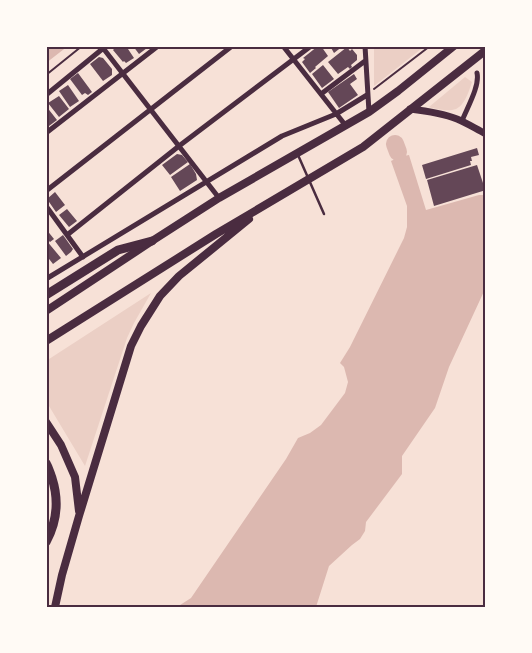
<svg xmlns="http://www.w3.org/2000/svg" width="532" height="653" viewBox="0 0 532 653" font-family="Cabin,sans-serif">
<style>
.green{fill:#ebcfc5}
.water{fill:#dcb8b0}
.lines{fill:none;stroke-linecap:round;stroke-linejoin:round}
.river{stroke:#dcb8b0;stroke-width:18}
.building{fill:#644757}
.path{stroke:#4a2c40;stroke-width:2}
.service{stroke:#4a2c40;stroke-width:2.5}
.minor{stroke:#4a2c40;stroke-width:5}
.tertiary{stroke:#4a2c40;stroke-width:7}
.secondary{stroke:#4a2c40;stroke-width:8}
.primary{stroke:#4a2c40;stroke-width:9}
.neatline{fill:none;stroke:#4a2c40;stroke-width:2}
</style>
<rect width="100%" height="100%" fill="#f7e1d7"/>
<path class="green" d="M 374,46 L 425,46 L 374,86 Z
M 465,77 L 472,82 C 469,91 464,109 452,110 C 446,111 438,109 432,108 L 429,107 Z
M 151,293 L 134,323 L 127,338 L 85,466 L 46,401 L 46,361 Z"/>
<path class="water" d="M 46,46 L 68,46 L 46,63 Z
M 409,155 L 426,210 L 479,195 L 486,195 L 486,287 L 449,367 L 435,408 L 402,456 L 402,474 L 366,522 L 365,531 L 360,539 L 352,545 L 329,566 L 316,607 L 177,607 L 191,598 L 286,459 L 298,438 L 310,433 L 321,425 L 345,393 L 348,382 L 344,367 L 340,363 L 350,347 L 404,238 L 407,227 L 407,206 L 391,161 L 399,157 Z"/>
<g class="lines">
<path class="river" d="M 395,144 L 398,152"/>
</g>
<path class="building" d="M 114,46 L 126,46 L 134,58 L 126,63 L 124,61 L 123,62 L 113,50 L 115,48 Z
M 133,46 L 146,46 L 147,48 L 139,54 Z
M 318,46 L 321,46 L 328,56 L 315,67 L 316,68 L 310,73 L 302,62 L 305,59 L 303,58 Z
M 330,46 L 343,46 L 334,53 Z
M 347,47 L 350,51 L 352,49 L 357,55 L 357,60 L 351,65 L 352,67 L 350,69 L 348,67 L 338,74 L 328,62 Z
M 99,57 L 103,58 L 112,69 L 112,75 L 103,81 L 90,64 Z
M 323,65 L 334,79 L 322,88 L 312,74 Z
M 78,73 L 92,92 L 88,95 L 85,93 L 82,95 L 70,79 Z
M 354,74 L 357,79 L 350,84 L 358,95 L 339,108 L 328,92 Z
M 68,85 L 79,101 L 70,107 L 59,91 Z
M 59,96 L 69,109 L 59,117 L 48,103 Z
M 46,106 L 57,120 L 49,126 L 46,122 Z
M 477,148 L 479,155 L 471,157 L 472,161 L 470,161 L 471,165 L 426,179 L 422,165 Z
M 177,154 L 182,155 L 188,162 L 170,175 L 162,165 Z
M 190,164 L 196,174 L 197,180 L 180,191 L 171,177 Z
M 477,165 L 483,183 L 486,182 L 486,190 L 434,206 L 427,180 Z
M 55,192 L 65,205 L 56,212 L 47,199 Z
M 67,209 L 77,221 L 69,227 L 59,215 Z
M 46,229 L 54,239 L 50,242 L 46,238 Z
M 63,235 L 73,249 L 71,252 L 66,256 L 55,241 Z
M 46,240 L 61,258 L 53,264 L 46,255 Z"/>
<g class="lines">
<path class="path" d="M 46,75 L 82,46
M 374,89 L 430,46"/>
<path class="service" d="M 298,155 L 324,214"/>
<path class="minor" d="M 283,46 L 346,126
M 365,46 L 369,112
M 103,48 L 219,198
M 321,94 L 365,61
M 46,95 L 106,46
M 462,121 C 467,108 480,86 477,73
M 46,133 L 158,46
M 46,191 L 232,46
M 46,206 L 83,257
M 67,235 L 179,146 L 311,46
M 46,279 L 282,136 L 336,114 L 367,95"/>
<path class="tertiary" d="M 410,109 C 427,111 442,113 457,119 C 467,123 476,129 486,134"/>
<path class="secondary" d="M 46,311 L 152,241 L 219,198 L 369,112 L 398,91 L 454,46
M 46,341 L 216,234 L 363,147 L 486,50
M 46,422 L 61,445 L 75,477 L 79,511
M 55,607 L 62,575 L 79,516 L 131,346 L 141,326 L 160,296 L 179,276 L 249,219"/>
<path class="primary" d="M 46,295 L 118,250 L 152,241
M 46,463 C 49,468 50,473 52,478 C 59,500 57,522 46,542"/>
</g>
<rect width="532" height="653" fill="none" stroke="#fffaf5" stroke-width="95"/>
<rect x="48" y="48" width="436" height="558" class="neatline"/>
</svg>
